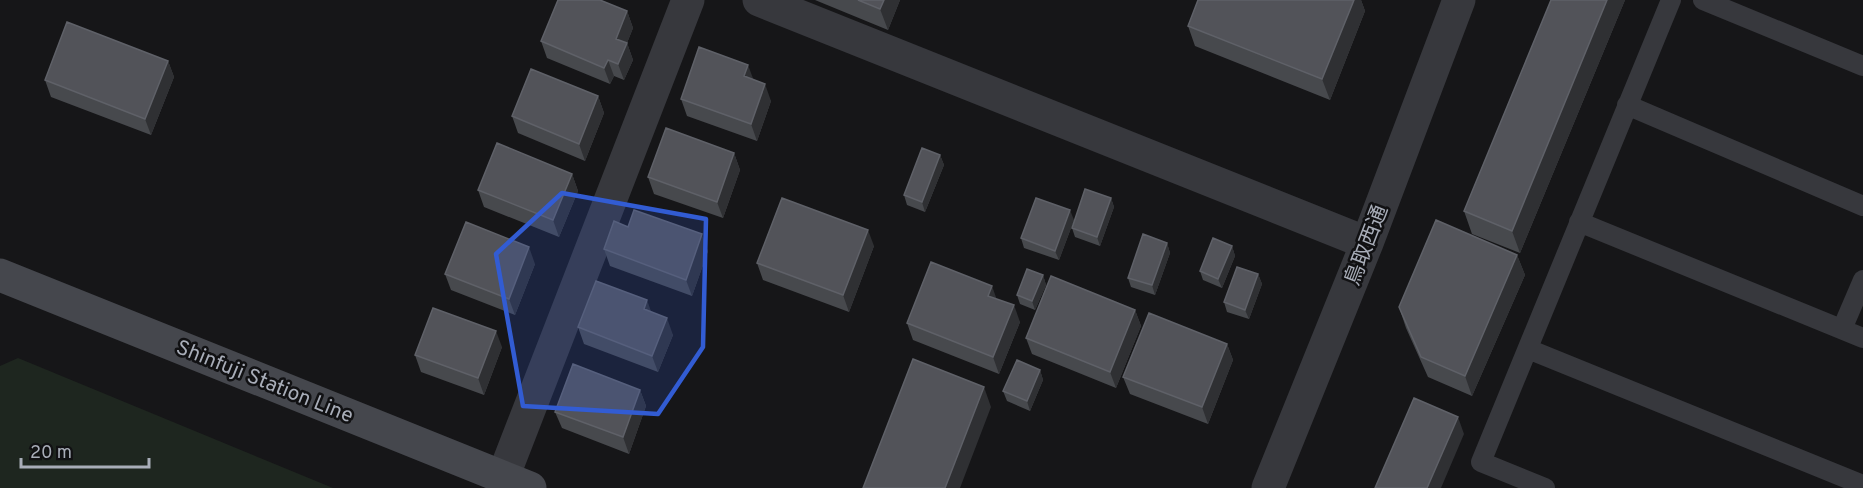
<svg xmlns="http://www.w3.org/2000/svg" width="1863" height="488" viewBox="0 0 1863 488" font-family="Overpass,'Noto Sans JP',sans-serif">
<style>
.green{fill:#1e261f}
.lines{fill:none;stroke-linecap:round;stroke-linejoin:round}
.lane{stroke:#37383d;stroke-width:20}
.street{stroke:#37383d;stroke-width:33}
.secondary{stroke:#45474d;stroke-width:33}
.wall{fill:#47494d}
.shaded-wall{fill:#2f3033}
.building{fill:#525359;stroke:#5f6168;stroke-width:1.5}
.marked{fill:#325cd3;fill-opacity:0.2;stroke:#325cd3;stroke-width:4.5;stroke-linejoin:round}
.labels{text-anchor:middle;stroke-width:5;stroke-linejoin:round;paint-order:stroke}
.street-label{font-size:21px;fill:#a8adb8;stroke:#111113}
</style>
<rect width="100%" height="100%" fill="#161618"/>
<path class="green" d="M 18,358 L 333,488 L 0,488 L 0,366 Z"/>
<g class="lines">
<path class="lane" d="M 1703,0 L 1863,66
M 1627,105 L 1863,206
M 1579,222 L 1863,338
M 1842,329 L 1863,280
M 1528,349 L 1863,485
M 1545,488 L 1481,462 L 1671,0"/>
<path class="street" d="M 759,0 L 1367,243
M 503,477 L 688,0
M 1268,488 L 1367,243 L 1459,0"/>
<path class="secondary" d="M 0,275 L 530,488"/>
</g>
<path class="wall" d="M 815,0 L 900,0 L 888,30 Z
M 1198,0 L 1361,0 L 1365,11 L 1330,100 L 1195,46 L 1188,26 Z
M 1551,0 L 1625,0 L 1520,253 L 1472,234 L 1464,211 Z
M 627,11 L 633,28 L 627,43 L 633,60 L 624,80 L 614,76 L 610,84 L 547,58 L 541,41 Z
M 168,61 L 174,77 L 151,135 L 51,97 L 45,80 Z
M 754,80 L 771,101 L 757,141 L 687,116 L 681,99 Z
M 598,96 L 604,113 L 585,161 L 518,133 L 512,116 Z
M 734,153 L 740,170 L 723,218 L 654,194 L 648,177 Z
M 940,155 L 944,165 L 925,212 L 907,205 L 904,195 Z
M 572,174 L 578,191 L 559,237 L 484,207 L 478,190 Z
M 1111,198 L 1114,207 L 1100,246 L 1075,237 L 1072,228 Z
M 1074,220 L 1059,260 L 1024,248 L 1021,238 Z
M 628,227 L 708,251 L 692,296 L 610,266 L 604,249 Z
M 1167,243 L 1170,253 L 1155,295 L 1131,287 L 1128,278 Z
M 874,246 L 849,312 L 763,280 L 757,263 Z
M 1232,246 L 1235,256 L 1222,288 L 1203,280 L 1200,271 Z
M 1517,255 L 1525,275 L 1472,396 L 1428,377 L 1406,328 L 1399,307 Z
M 535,264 L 515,315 L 451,290 L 445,274 Z
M 1258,274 L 1262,284 L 1249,319 L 1227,312 L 1224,302 Z
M 1043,275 L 1046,285 L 1035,310 L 1020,304 L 1017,295 Z
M 996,299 L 1020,322 L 999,374 L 913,340 L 907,323 Z
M 1135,310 L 1141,326 L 1116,388 L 1032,354 L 1026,338 Z
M 651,312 L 673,335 L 658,372 L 584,344 L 578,327 Z
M 1227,344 L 1233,360 L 1208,424 L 1130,394 L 1123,377 Z
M 502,347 L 484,395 L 421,372 L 415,355 Z
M 1040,370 L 1043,380 L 1030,411 L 1007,401 L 1003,391 Z
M 640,390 L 646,406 L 629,454 L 562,428 L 555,412 Z"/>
<path class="shaded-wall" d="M 884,0 L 900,0 L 888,30 L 880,9 Z
M 1354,0 L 1361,0 L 1365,11 L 1330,100 L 1322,79 Z
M 1607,0 L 1625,0 L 1520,253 L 1512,231 Z
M 627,11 L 633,28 L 627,43 L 633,60 L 624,80 L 618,64 L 616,39 Z
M 608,60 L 614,76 L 610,84 L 604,68 Z
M 168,61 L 174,77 L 151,135 L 145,119 Z
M 748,65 L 754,81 L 744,76 Z
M 765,84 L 771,101 L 757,141 L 751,124 Z
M 598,96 L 604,113 L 585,161 L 579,144 Z
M 734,153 L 740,170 L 723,218 L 717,202 Z
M 940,155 L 944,165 L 925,212 L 922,202 Z
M 572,174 L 578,191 L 559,237 L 553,220 Z
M 1111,198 L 1114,207 L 1100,246 L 1097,237 Z
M 1070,210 L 1074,220 L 1059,260 L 1055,251 Z
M 868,230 L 874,246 L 849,312 L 843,295 Z
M 702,234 L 708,251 L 692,296 L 686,280 Z
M 1167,243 L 1170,253 L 1155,295 L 1152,285 Z
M 1232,246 L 1235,256 L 1222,288 L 1218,279 Z
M 529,247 L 535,264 L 515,315 L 509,299 Z
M 1517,255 L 1525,275 L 1472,396 L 1465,376 Z
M 1258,274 L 1262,284 L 1249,319 L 1245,310 Z
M 1043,275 L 1046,285 L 1035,310 L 1032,301 Z
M 992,286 L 998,303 L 988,296 Z
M 647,300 L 653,317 L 644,309 Z
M 1014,305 L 1020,322 L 999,374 L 993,357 Z
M 1135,310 L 1141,326 L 1116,388 L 1110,372 Z
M 667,318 L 673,335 L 658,372 L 652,356 Z
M 496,331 L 502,347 L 484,395 L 478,378 Z
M 1227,344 L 1233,360 L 1208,424 L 1202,407 Z
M 1040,370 L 1043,380 L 1030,411 L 1027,401 Z
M 984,387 L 991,407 L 960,488 L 945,488 Z
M 640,390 L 646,406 L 629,454 L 623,437 Z
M 1458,417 L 1464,434 L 1441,488 L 1427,488 Z"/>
<path class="building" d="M 558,0 L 600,0 L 627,11 L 616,39 L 627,43 L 618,64 L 608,60 L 604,68 L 541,41 Z
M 858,0 L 884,0 L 880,9 Z
M 1198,0 L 1354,0 L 1322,79 L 1188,26 Z
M 1551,0 L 1607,0 L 1512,231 L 1464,211 Z
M 67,22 L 168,61 L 145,119 L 45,80 Z
M 699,47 L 748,65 L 744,76 L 765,84 L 751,124 L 681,99 Z
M 531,69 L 598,96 L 579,144 L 512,116 Z
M 666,128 L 734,153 L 717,202 L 648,177 Z
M 497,143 L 572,174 L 553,220 L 478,190 Z
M 922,148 L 940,155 L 922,202 L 904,195 Z
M 1085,189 L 1111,198 L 1097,237 L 1072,228 Z
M 782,198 L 868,230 L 843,295 L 757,263 Z
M 1036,198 L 1070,210 L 1055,251 L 1021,238 Z
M 634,210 L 702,234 L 686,280 L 604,249 L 614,221 L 628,227 Z
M 1436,220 L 1517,255 L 1465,376 L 1421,357 L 1399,307 Z
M 466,222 L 529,247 L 509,299 L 445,274 Z
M 1143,234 L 1167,243 L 1152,285 L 1128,278 Z
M 1213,238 L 1232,246 L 1218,279 L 1200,271 Z
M 931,262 L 992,286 L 988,296 L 1014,305 L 993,357 L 907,323 Z
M 1237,267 L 1258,274 L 1245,310 L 1224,302 Z
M 1027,269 L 1043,275 L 1032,301 L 1017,295 Z
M 1051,276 L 1135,310 L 1110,372 L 1026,338 Z
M 596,281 L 647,300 L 644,309 L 667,318 L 652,356 L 578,327 Z
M 433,308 L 496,331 L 478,378 L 415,355 Z
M 1149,313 L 1227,344 L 1202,407 L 1123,377 Z
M 913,359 L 984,387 L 945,488 L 863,488 Z
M 1017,360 L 1040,370 L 1027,401 L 1003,391 Z
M 573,364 L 640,390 L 623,437 L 555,412 Z
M 1414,398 L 1458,417 L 1427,488 L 1375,488 Z"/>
<path class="marked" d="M 562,193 L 706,219 L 703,347 L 658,414 L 523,406 L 496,254 Z"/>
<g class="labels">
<g class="street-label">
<text transform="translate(1366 245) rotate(-69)" y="7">鳥取西通</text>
<text transform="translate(265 381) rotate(22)" y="7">Shinfuji Station Line</text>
</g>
</g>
<path d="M21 458v9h128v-9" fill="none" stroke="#a8adb8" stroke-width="3"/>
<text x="30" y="458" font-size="18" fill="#a8adb8" stroke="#111113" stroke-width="4.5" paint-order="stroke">20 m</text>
</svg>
